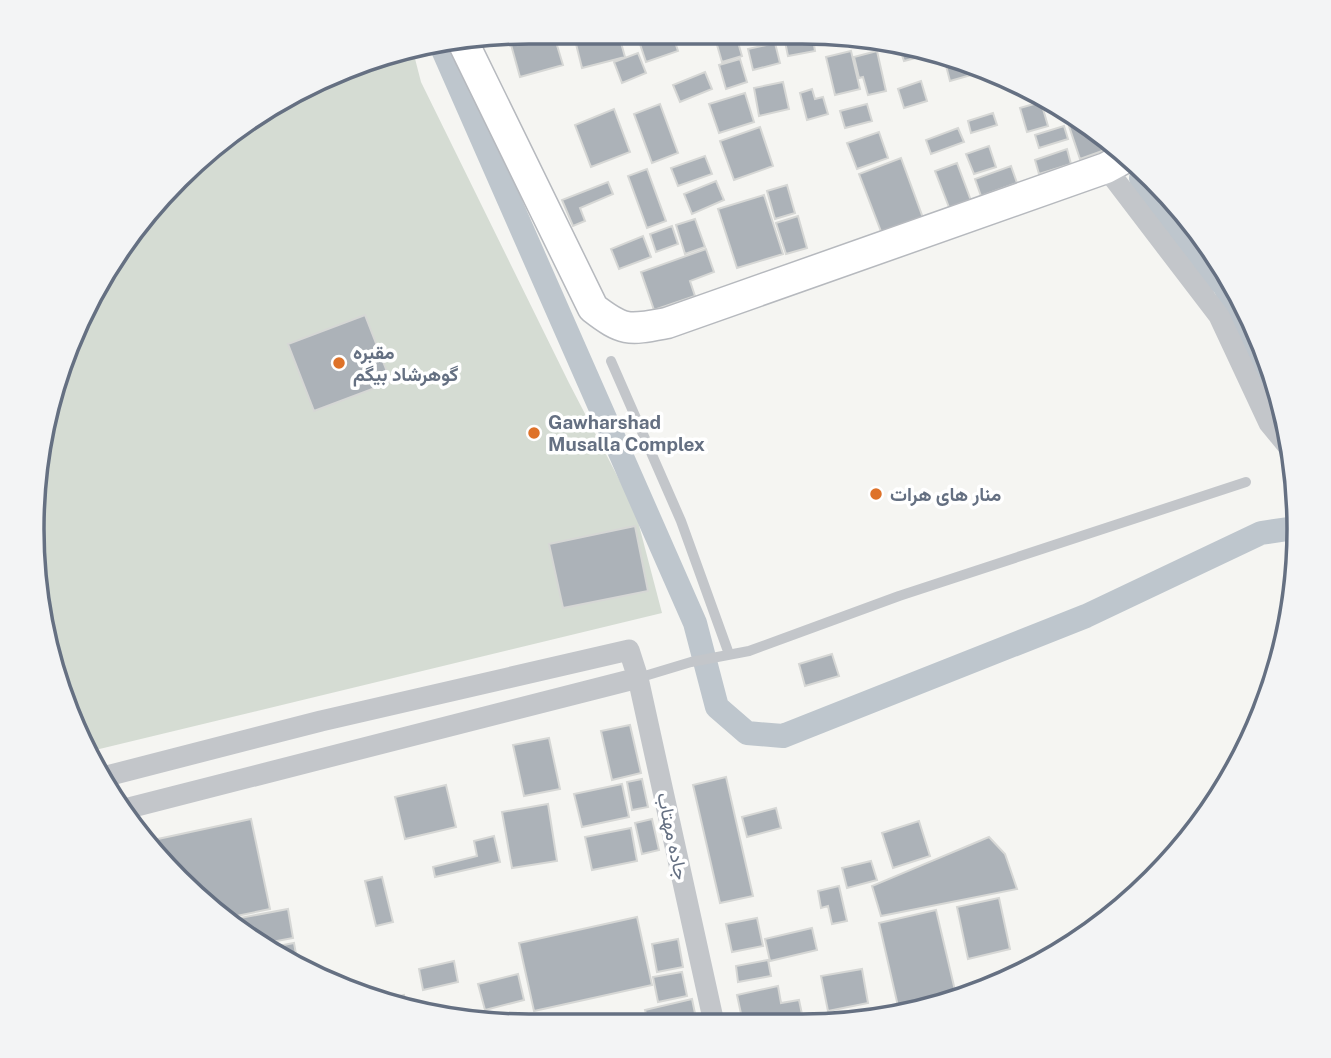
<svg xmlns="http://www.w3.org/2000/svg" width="1331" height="1058" viewBox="0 0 1331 1058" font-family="'Public Sans',Vazirmatn,sans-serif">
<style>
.park{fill:#d5dcd3}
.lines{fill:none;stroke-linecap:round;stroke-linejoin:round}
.canal{stroke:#bec6cd;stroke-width:24}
.building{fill:#acb2b8;stroke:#d6d7d5;stroke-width:2}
.secondary-casing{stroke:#b6b9be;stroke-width:33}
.service{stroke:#c3c6ca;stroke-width:10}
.minor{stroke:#c3c6ca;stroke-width:21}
.secondary{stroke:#fff;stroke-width:30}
.poi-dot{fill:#de7229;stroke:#fff;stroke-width:2.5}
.labels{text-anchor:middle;stroke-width:7;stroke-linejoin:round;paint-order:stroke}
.poi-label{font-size:19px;font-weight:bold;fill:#657082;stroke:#fff;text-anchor:start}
.street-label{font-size:19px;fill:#657082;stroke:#fff}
.rim{fill:none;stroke:#657082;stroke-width:3.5}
</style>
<rect width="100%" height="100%" fill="#f5f5f2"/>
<path class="park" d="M 412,47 L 421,82 L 569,383 L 635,510 L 662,613 L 87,752 L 48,657 L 32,529 L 49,400 L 98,280 L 178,177 L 281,98 L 401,48 Z"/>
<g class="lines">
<path class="canal" d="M 440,43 L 695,623 L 717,707 L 747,733 L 783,736 L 1086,616 L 1261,533 L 1295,528 L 1297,531
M 1141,178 L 1151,209 L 1191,257 L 1224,285 L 1261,356 L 1281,402"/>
</g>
<path class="building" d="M 545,32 L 553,32 L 563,65 L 520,77 L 510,41 Z
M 573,32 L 618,32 L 625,57 L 582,68 Z
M 735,32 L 742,56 L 722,62 L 715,38 Z
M 783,32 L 812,32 L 815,51 L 788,56 Z
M 672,33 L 678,51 L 646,62 L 640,44 Z
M 775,43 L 780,63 L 753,70 L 748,49 Z
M 899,46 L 926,51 L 927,55 L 904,61 Z
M 851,51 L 860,89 L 835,95 L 826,57 Z
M 877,51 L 886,91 L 868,95 L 863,77 L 859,78 L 854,57 Z
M 638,53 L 646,73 L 622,83 L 614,62 Z
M 943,54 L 967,60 L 971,75 L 950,81 Z
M 740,59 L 747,82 L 726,89 L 719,65 Z
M 705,72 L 712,89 L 680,102 L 673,85 Z
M 921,81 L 927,101 L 904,108 L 898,89 Z
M 783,82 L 789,109 L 759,116 L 754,88 Z
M 812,89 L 815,99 L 823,97 L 828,114 L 807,120 L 800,93 Z
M 745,93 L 754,122 L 719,133 L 709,104 Z
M 1041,102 L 1048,126 L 1027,132 L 1020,108 Z
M 660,104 L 678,153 L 652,163 L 634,114 Z
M 867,104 L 872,121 L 845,128 L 840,111 Z
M 614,109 L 630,152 L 591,167 L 575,125 Z
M 993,113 L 997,125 L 971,133 L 968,121 Z
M 1083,121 L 1100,133 L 1105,150 L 1080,159 L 1069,126 Z
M 1064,126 L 1068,139 L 1039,148 L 1035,135 Z
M 760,127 L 773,166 L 734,180 L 720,141 Z
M 958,128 L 964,142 L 931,154 L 926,140 Z
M 879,132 L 888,158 L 857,169 L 847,143 Z
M 989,146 L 996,167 L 974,174 L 966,154 Z
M 1067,149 L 1071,164 L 1039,174 L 1035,160 Z
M 705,156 L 712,174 L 678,186 L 671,168 Z
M 901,158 L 923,218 L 882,234 L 859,174 Z
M 957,163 L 973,206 L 952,215 L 935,171 Z
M 1011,166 L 1017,183 L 981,196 L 975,179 Z
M 647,169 L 666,221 L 647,228 L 628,176 Z
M 716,181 L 724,200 L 692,214 L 684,194 Z
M 608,182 L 613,194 L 580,208 L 585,221 L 573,226 L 562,200 Z
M 787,185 L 795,213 L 775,219 L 767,191 Z
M 764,195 L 783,254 L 737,268 L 718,209 Z
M 798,216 L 807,248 L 786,254 L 776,223 Z
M 695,219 L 705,247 L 685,254 L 676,225 Z
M 672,226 L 678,244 L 656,252 L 650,234 Z
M 643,236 L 651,257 L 619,269 L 611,249 Z
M 706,249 L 714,272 L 690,281 L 695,296 L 654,310 L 641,272 Z
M 365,315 L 391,382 L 314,411 L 288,344 Z
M 635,526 L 648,591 L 563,608 L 549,544 Z
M 832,654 L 839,676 L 805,686 L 799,664 Z
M 630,725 L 641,773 L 612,780 L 601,731 Z
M 549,738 L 560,789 L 524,796 L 513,745 Z
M 726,777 L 753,896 L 720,903 L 693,785 Z
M 642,779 L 648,807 L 632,810 L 627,782 Z
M 622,784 L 629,817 L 582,827 L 574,794 Z
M 446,785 L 456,827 L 405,839 L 395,797 Z
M 548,804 L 557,861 L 512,868 L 502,812 Z
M 776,808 L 781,828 L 747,837 L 742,817 Z
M 251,819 L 270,909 L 222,919 L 155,857 L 144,842 Z
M 652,819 L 659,850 L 642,854 L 635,823 Z
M 919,821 L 930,856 L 893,868 L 882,833 Z
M 631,828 L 637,861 L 592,870 L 585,837 Z
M 494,836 L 500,862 L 435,877 L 433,867 L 477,856 L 474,841 Z
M 989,837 L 1005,854 L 1017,889 L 881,916 L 872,886 Z
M 871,861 L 877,880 L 847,888 L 842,868 Z
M 382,877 L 393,922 L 376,926 L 365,881 Z
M 839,886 L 847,921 L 832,924 L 828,906 L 821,908 L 818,891 Z
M 999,898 L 1010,949 L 968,959 L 957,907 Z
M 288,909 L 293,938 L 261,944 L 224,921 Z
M 936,910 L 957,999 L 931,1009 L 900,1015 L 879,923 Z
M 637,917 L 652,985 L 534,1011 L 519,943 Z
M 757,918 L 763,946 L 732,952 L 726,924 Z
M 812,928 L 817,950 L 770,961 L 765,939 Z
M 678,939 L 683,967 L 657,972 L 652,944 Z
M 294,943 L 298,965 L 268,948 Z
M 768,960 L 771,976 L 738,982 L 736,966 Z
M 454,961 L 458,982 L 423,990 L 419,969 Z
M 862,969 L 868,1003 L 828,1011 L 821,976 Z
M 682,972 L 687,996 L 658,1002 L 653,977 Z
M 518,974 L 524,1000 L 485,1010 L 478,984 Z
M 778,986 L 781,1003 L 799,1000 L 803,1019 L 780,1024 L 743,1023 L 737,995 Z
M 404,995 L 407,1009 L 378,1001 Z
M 692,999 L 697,1023 L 648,1021 L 645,1010 Z
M 879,1010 L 881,1018 L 824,1025 L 823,1022 Z
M 614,1014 L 616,1021 L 584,1020 Z"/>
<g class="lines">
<defs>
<path id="secondary" d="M 462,40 L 593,308 C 624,332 629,330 667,323 L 1106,168 L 1130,155"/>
</defs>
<use href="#secondary" class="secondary-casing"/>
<path class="service" d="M 611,361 L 681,521 L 729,654
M 638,678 L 691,662 L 749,651 L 899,596 L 1246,482"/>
<path class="minor" d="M 1106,168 L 1219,316 L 1269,423 L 1292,451
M 99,778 L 321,721 L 629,650 L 638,678 L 714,1023
M 121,810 L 638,678"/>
<use href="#secondary" class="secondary"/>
</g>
<g class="poi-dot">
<circle cx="339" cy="363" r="7"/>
<circle cx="534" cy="433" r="7"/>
<circle cx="876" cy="494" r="7"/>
</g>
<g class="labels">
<g class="poi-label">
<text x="353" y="359">مقبره<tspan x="353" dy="22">گوهرشاد بیگم</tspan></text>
<text x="548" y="429">Gawharshad<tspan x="548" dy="22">Musalla Complex</tspan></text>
<text x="890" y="501">منار های هرات</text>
</g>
<g class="street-label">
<text transform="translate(673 836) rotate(78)" y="7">جاده مهتاب</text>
</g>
</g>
<path d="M0 0H1331V1058H0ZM529 44H802A485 485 0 0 1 1287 529V529A485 485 0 0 1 802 1014H529A485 485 0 0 1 44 529V529A485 485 0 0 1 529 44Z" fill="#f3f4f5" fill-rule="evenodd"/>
<path class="rim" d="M529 44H802A485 485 0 0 1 1287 529V529A485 485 0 0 1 802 1014H529A485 485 0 0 1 44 529V529A485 485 0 0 1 529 44Z"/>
</svg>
